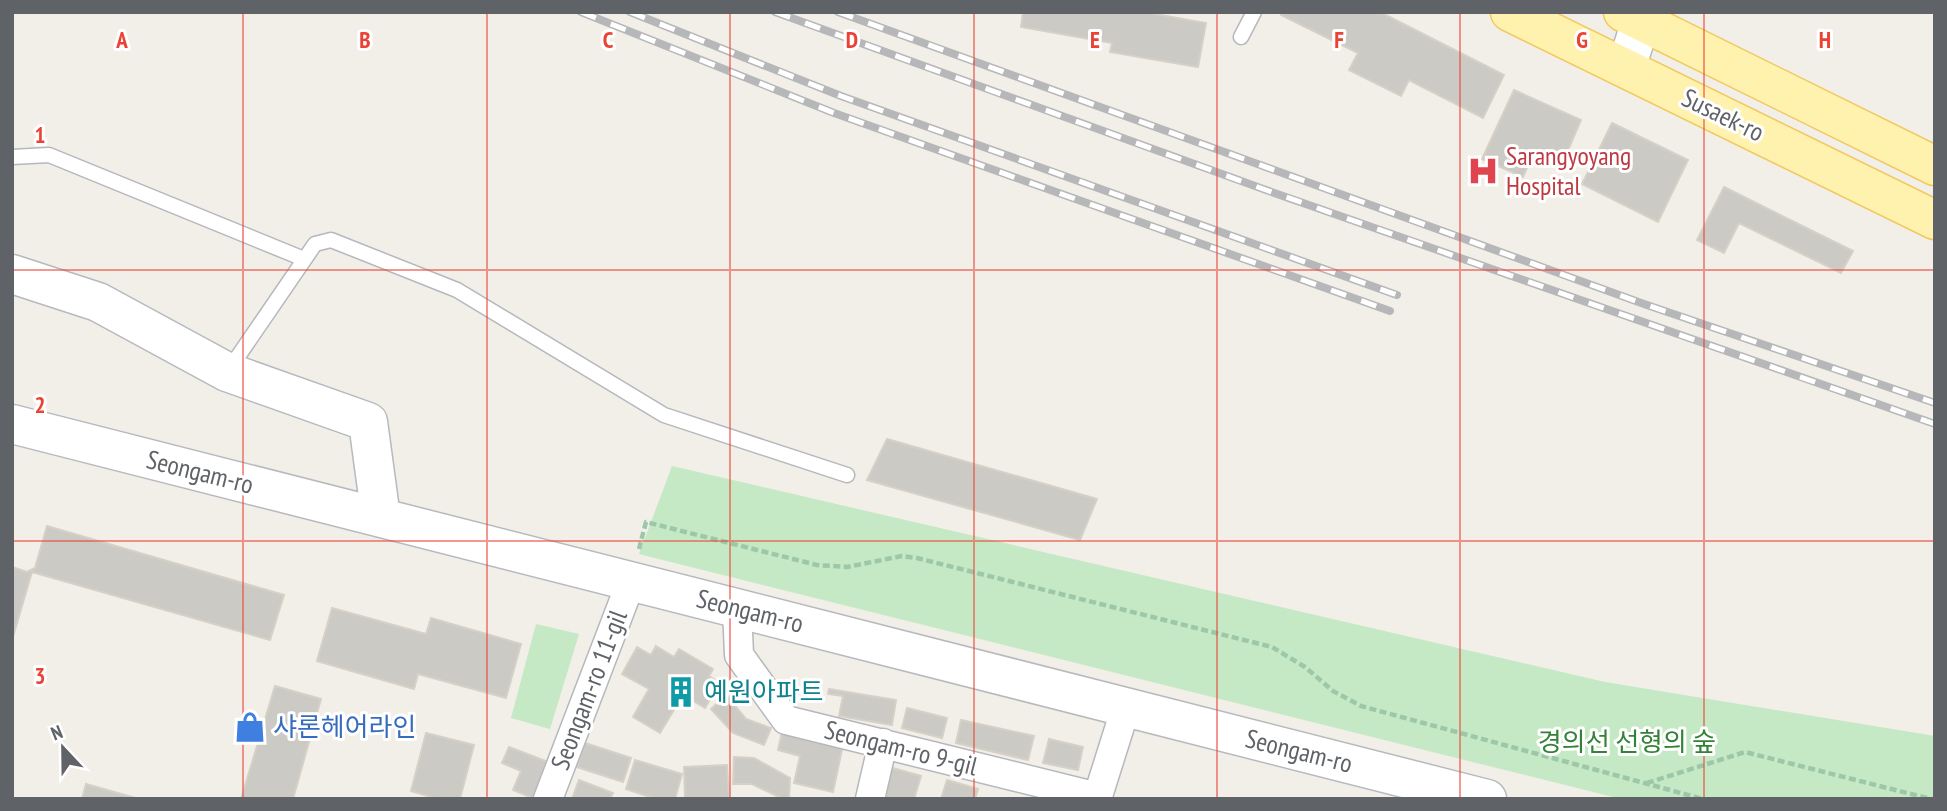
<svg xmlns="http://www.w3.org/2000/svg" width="1947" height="811" viewBox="0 0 1947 811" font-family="'PT Sans Narrow','Noto Sans KR',sans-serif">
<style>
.green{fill:#c5e8c5}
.building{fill:#cccac5;stroke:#d6d1c6;stroke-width:2}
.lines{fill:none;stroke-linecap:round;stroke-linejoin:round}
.service-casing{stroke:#b5b8bc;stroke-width:17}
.minor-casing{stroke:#b5b8bc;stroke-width:31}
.secondary-casing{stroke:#b6babf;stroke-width:41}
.primary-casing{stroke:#f2c960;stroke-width:41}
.path{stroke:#9cc7a9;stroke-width:4.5;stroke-dasharray:7 3.5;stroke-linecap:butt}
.service{stroke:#fff;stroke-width:14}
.minor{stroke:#fff;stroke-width:28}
.secondary{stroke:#fff;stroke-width:38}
.primary{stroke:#fff2af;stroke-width:38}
.rail-casing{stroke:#b6b7b8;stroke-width:8}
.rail{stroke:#fff;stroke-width:5;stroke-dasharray:16;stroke-linecap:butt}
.grid{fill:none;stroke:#ea4335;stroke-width:2;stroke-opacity:0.55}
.labels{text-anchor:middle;stroke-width:6;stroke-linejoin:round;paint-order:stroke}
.street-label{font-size:26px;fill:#5f6368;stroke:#fff}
.health-label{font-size:26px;fill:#be3a42;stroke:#fff;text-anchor:start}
.culture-label{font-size:26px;fill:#0d838f;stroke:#fff;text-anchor:start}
.shop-label{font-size:26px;fill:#366cbe;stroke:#fff;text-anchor:start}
.park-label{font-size:26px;fill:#348238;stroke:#fff}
.grid-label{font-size:23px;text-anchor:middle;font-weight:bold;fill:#ea4335;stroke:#fff;stroke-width:6;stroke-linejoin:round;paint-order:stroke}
</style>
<rect width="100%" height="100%" fill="#f1efe8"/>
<path class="green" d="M 672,466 L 1605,682 L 1935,736 L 1935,799 L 1621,799 L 639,554 Z
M 536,624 L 579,634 L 550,729 L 511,718 Z"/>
<path class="building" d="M 1023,12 L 1144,12 L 1206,23 L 1198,67 L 1110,52 L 1112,43 L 1021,27 Z
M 1282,12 L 1380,12 L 1504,75 L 1483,118 L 1409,80 L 1401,96 L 1349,70 L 1358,53 L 1281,15 Z
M 1514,90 L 1581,120 L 1560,169 L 1532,156 L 1523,177 L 1482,159 Z
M 1612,123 L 1688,160 L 1658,222 L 1582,184 Z
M 1724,187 L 1853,251 L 1841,273 L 1739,223 L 1724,253 L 1697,240 Z
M 887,439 L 1097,499 L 1080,540 L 867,480 Z
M 47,526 L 284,595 L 270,640 L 32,572 L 12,640 L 12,567 L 27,572 L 35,568 Z
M 332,608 L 426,634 L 431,618 L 521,644 L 506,698 L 418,674 L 414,689 L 317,661 Z
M 656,646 L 674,657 L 679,649 L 713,669 L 709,676 L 720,683 L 705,708 L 683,695 L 660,733 L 633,717 L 649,689 L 622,674 L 637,647 L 651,655 Z
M 275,686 L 321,699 L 293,799 L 241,799 Z
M 829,689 L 896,700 L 892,725 L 839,716 L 843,696 L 828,694 Z
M 726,695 L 746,719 L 771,728 L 764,745 L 733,733 L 711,709 Z
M 907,708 L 947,718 L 942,738 L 902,728 Z
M 961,720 L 1034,736 L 1028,760 L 956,743 Z
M 782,732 L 843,745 L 833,792 L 794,783 L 800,756 L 778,750 Z
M 426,733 L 474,745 L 460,799 L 438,799 L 411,791 Z
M 1049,739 L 1083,747 L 1078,770 L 1043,763 Z
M 585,743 L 631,758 L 623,782 L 577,767 Z
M 509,747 L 551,763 L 535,799 L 513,790 L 521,771 L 502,763 Z
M 734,757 L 754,758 L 790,778 L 789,799 L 783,799 L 752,784 L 733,784 Z
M 635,760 L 682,774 L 675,799 L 656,799 L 626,789 Z
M 727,765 L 729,799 L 685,799 L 684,767 Z
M 882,765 L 921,776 L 914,799 L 872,799 Z
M 579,780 L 613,793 L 610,799 L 572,799 Z
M 947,780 L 978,789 L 975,799 L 941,799 Z
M 86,784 L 139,799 L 82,799 Z"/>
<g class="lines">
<defs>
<path id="service" d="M 1241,37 L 1254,12
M 12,157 L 49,155 L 304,259
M 228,371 L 315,244 L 331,240 L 457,290 L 664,415 L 847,475"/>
<path id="minor" d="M 737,608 L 739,655 L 786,720 L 1098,797
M 548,799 L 631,582
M 870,799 L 883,743
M 1097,799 L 1126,707"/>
<path id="secondary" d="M 1626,68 L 1644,12
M 12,274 L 98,302 L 227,372 L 368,422 L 381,518
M 12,424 L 1487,799"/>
<path id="primary" d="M 1510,12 L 1935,220
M 1623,12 L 1935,166"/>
</defs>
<use href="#service" class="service-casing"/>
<use href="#minor" class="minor-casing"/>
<use href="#secondary" class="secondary-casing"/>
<use href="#primary" class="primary-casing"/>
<path class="path" d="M 639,549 L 646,522 L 817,565 L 847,567 L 902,556 L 917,558 L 1272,647 L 1305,667 L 1333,691 L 1361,706 L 1703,799
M 1647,783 L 1745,752 L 1931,799"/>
<use href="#service" class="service"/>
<use href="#minor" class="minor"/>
<use href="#secondary" class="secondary"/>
<use href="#primary" class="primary"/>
<defs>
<path id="rail" d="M 581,12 L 834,113 L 1390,311
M 630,12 L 841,96 L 1397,295
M 775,12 L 1266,190 L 1935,424
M 838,12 L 1644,304 L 1935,403"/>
</defs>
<use href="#rail" class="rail-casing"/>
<use href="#rail" class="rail"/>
</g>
<path class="grid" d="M 243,12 L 243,799M 487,12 L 487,799M 730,12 L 730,799M 974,12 L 974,799M 1217,12 L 1217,799M 1460,12 L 1460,799M 1704,12 L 1704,799M 12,270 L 1935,270M 12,541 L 1935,541"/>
<defs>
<symbol id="hospital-bare" viewBox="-9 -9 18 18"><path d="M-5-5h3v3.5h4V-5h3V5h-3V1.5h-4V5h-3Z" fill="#e0444e" stroke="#fff" stroke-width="2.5" paint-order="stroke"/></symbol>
<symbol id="building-bare" viewBox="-9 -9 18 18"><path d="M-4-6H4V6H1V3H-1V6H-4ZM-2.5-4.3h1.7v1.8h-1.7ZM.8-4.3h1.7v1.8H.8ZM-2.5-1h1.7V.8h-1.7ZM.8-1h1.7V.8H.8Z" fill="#0f9aa8" stroke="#fff" stroke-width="2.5" paint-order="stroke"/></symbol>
<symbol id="shop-bare" viewBox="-9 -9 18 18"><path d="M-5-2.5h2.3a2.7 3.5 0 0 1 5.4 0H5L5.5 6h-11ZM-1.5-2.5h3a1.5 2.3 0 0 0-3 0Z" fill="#3f7fe0" stroke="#fff" stroke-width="2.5" paint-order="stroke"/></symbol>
</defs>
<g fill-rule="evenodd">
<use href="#hospital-bare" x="1461" y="149" width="44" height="44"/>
<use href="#building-bare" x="659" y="670" width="44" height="44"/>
<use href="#shop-bare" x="228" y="705" width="44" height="44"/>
</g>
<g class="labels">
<g class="street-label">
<text transform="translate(1723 115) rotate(26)" y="9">Susaek-ro</text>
<text transform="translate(200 472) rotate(14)" y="9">Seongam-ro</text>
<text transform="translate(750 611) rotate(14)" y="9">Seongam-ro</text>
<text transform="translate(589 690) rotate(-69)" y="9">Seongam-ro 11-gil</text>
<text transform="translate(901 748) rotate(14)" y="9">Seongam-ro 9-gil</text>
<text transform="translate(1299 751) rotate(14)" y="9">Seongam-ro</text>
</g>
<g class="health-label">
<text x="1506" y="165">Sarangyoyang<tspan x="1506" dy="30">Hospital</tspan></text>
</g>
<g class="culture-label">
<text x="704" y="701">예원아파트</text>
</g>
<g class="shop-label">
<text x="273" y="736">샤론헤어라인</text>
</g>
<g class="park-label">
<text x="1627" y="751">경의선 선형의 숲</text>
</g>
</g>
<g class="grid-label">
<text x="122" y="48">A</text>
<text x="365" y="48">B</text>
<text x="608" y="48">C</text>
<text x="852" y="48">D</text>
<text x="1095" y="48">E</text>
<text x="1339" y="48">F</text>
<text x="1582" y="48">G</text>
<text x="1825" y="48">H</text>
<text x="40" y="143">1</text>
<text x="40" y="413">2</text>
<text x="40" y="684">3</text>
</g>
<rect width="1947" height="811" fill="none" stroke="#5f6368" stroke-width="28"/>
<g transform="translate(63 748) rotate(338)" stroke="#ffffff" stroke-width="5" paint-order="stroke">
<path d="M0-5L12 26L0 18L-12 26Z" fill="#5f6368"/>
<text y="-10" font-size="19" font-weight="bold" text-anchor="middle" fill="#5f6368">N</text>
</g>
</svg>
